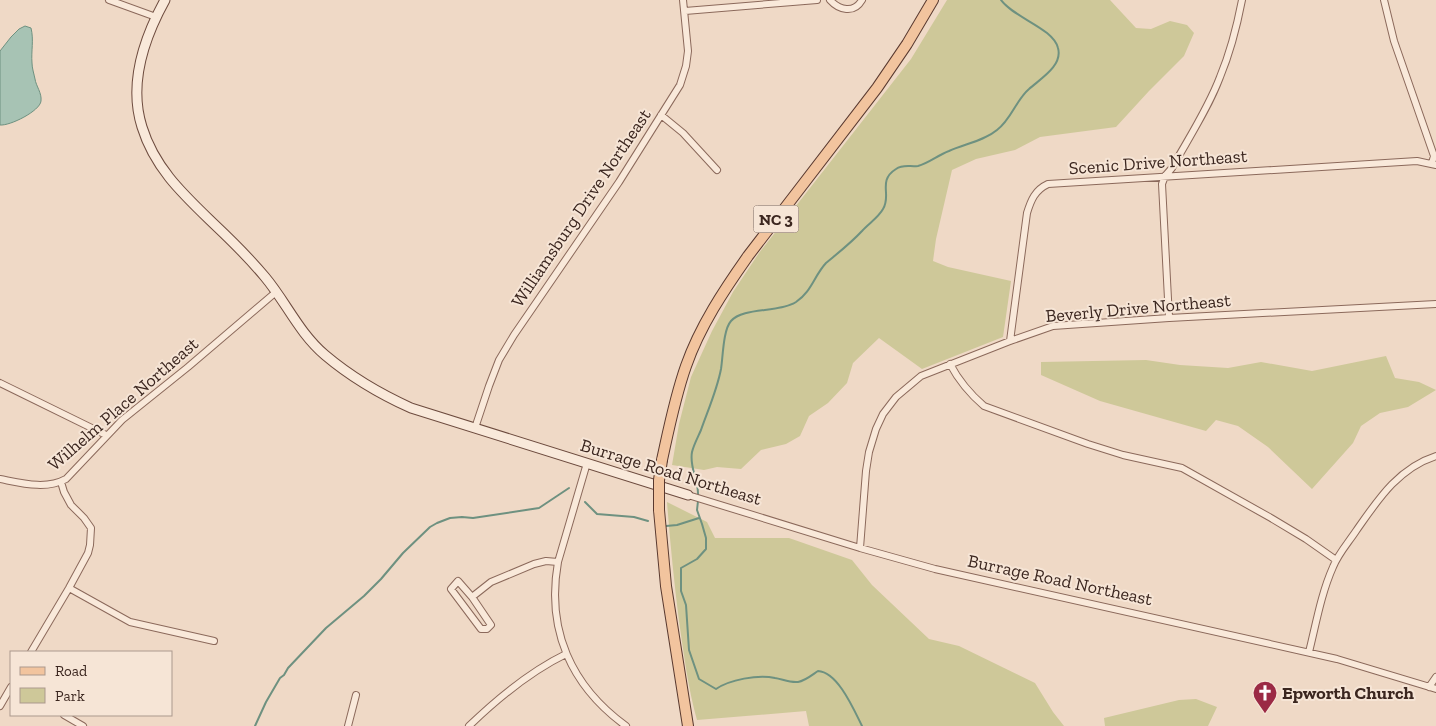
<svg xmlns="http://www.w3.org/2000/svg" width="1436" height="726" viewBox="0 0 1436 726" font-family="'Zilla Slab',serif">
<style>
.green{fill:#cec899}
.water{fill:#a7c3b4;stroke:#6e9180}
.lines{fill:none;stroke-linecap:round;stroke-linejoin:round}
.stream{stroke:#6e9180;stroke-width:2}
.street-casing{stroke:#8b695b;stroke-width:8}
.secondary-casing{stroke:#6d4b3e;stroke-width:11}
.primary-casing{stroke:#59392f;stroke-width:12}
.street{stroke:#f9e9da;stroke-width:6}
.secondary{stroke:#f9e9da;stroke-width:9}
.primary{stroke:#f2c49e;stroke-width:10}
.primary-bridge-casing{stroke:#59392f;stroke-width:12;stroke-linecap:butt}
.primary-bridge{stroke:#f2c49e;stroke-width:10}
.labels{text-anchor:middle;stroke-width:4;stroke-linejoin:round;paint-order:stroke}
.shield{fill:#f6e5d6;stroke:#735f56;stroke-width:1}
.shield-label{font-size:16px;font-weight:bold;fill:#3b261f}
.street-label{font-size:18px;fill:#3b261f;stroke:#f6e5d6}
.poi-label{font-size:18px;font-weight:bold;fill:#3b261f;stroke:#f6e5d6;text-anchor:start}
</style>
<rect width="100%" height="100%" fill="#efd9c6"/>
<path class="green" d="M 947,0 L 1110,0 L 1136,28 L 1151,29 L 1170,21 L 1187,25 L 1194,33 L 1184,56 L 1149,91 L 1116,127 L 1040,137 L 1015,150 L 976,159 L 952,170 L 936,239 L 933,261 L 948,267 L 1011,281 L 1003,337 L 922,369 L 879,338 L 853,363 L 847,383 L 828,403 L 809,416 L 800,436 L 786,444 L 761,450 L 741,469 L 717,467 L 704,470 L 672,465 L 679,424 L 691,377 L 712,331 L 733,292 L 759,253 L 911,59 Z
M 1386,356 L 1395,378 L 1419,382 L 1436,390 L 1408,407 L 1380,413 L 1361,426 L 1353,443 L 1312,489 L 1268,447 L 1238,426 L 1216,420 L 1206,431 L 1100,401 L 1041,375 L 1041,362 L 1146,360 L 1180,365 L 1228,368 L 1261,362 L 1312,371 Z
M 667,502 L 707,522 L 715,538 L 789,538 L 852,560 L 872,585 L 929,639 L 959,646 L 1035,683 L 1053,712 L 1064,726 L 809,726 L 806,711 L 697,720 C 688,688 684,655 679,621 C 674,581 670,542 667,502 Z
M 1196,699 L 1217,707 L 1208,726 L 1105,726 L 1104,718 L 1179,700 Z"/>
<path class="water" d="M 25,26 L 31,28 C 34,40 31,51 32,63 C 32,68 34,74 35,79 C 36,86 42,93 41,101 C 40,111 10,126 0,125 L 0,51 L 11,37 L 19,29 Z"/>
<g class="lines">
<path class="stream" d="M 698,496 C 699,480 689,468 692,452 C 694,444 698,437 701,430 C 708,410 717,390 721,369 C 723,357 723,330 731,321 C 743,307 779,313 796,302 C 812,291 814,276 826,263 C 838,253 851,243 862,231 C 869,223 878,218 883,209 C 892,195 877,181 896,169 C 903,164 910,167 918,166 C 929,163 938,155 949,151 C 964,144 984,141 997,130 C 1011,120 1016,100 1029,89 C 1040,79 1063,66 1058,48 C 1053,28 1014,18 1001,0
M 698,501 L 697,510 L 702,524 L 706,538 L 706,549 L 697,559 L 681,568 L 681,591 L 686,605 L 689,650 L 699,679 L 716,689 C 729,680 758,674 775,678 C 782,679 790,683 798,682 C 805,681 812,675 818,671 C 838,672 854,710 862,726
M 585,502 L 597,514 L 634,517 L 648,521
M 666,526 L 677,525 L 699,518
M 255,726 L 266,702 L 280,678 L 284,675 L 288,668 L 326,628 L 364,596 L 381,579 L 403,553 L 430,527 L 437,523 L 450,518 L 462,517 L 473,518 L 539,508 L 569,488"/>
<defs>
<path id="street" d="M 109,0 L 156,17
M 830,0 C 839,10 854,14 862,0
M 1384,0 L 1394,41 L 1434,156 L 1432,163
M 685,11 L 817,0
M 661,115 L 683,133 L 717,170
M 1169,318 L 1162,184 L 1165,176 L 1172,168 C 1188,139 1208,109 1220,77 C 1230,53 1237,26 1242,0
M 1010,341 L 1027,213 C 1031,200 1035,190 1048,184 L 1417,161 L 1436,165
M 950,364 C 959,381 970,394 984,406 L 1088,444 L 1123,455 L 1182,468 L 1271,518 L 1306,539 L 1336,560
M 0,383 L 106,435
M 475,428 L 489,386 L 499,360 L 514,335 L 619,182 L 680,85 L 686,66 L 688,51 L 683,0
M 587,463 L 558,562 C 546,630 571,686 626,726
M 0,479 C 21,483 46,490 66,479 L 122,420 L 188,367 L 276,292
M 688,495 L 860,548 L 935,569 L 1337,659 L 1436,689
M 860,548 L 866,471 L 869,452 L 876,429 L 883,414 L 896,397 L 921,376 L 1010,341 L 1053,326 L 1169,318 L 1436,304
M 458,581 L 472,597 L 491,625 L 487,629 L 481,629 L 451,589 Z
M 69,588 L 130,622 L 214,641
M 472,597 L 491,582 L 534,564 L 546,561 L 558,562
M 31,652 L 69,588 L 88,553 L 90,545 L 91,528 L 84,518 L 71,505 L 64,492 L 61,482
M 1309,652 C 1316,624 1321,594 1333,567 C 1338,554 1348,543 1356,531 C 1377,501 1398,468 1436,456
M 1429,687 L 1436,677
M 0,706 L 11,687
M 64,715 L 83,726
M 348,726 L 356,695
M 469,726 C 497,699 531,671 566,654"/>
<path id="secondary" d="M 165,0 C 144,38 128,83 142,127 C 155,169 184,195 215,225 C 233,242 250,259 265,277 C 286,302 299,333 325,355 C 351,377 380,394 411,408 L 688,495"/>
<path id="primary" d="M 662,460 C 669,428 675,397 686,366 C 700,326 724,290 748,256 L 877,88 L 907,44 L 933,0
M 659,510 L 666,586 L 688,726"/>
</defs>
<use href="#street" class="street-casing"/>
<use href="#secondary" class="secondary-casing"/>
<use href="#primary" class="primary-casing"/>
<use href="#street" class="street"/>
<use href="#secondary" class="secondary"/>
<use href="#primary" class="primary"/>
<defs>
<path id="primary-bridge" d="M 659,510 L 659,480 L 662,460"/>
</defs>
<use href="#primary-bridge" class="primary-bridge-casing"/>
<use href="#primary-bridge" class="primary-bridge"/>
</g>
<defs>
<symbol id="church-pin" viewBox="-11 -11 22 30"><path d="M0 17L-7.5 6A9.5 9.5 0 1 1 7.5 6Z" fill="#9b2a45" stroke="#f6e5d6"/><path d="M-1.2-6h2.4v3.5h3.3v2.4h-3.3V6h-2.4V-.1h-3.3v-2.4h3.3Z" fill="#fff"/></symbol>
</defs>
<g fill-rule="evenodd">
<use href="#church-pin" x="1251" y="679" width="28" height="38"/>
</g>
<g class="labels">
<rect class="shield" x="753.5" y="205.5" width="45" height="27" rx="4"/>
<g class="shield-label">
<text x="776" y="225">NC 3</text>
</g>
<g class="street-label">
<text transform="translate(1158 162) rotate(-4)" y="6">Scenic Drive Northeast</text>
<text transform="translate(581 208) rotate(-56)" y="6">Williamsburg Drive Northeast</text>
<text transform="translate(1138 308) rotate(-5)" y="6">Beverly Drive Northeast</text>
<text transform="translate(123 404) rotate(-41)" y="6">Wilhelm Place Northeast</text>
<text transform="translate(671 472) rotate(17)" y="6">Burrage Road Northeast</text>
<text transform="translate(1060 580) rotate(12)" y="6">Burrage Road Northeast</text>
</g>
<g class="poi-label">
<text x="1282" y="699">Epworth Church</text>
</g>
</g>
<rect x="10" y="651" width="162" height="65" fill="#f6e5d6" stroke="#ab998d"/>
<rect x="20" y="667" width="25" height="8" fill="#f2c49e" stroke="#ab998d"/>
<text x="55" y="676" font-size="15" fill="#3b261f">Road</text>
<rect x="20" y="688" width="25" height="15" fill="#cec899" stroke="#ab998d"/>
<text x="55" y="701" font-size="15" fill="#3b261f">Park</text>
</svg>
